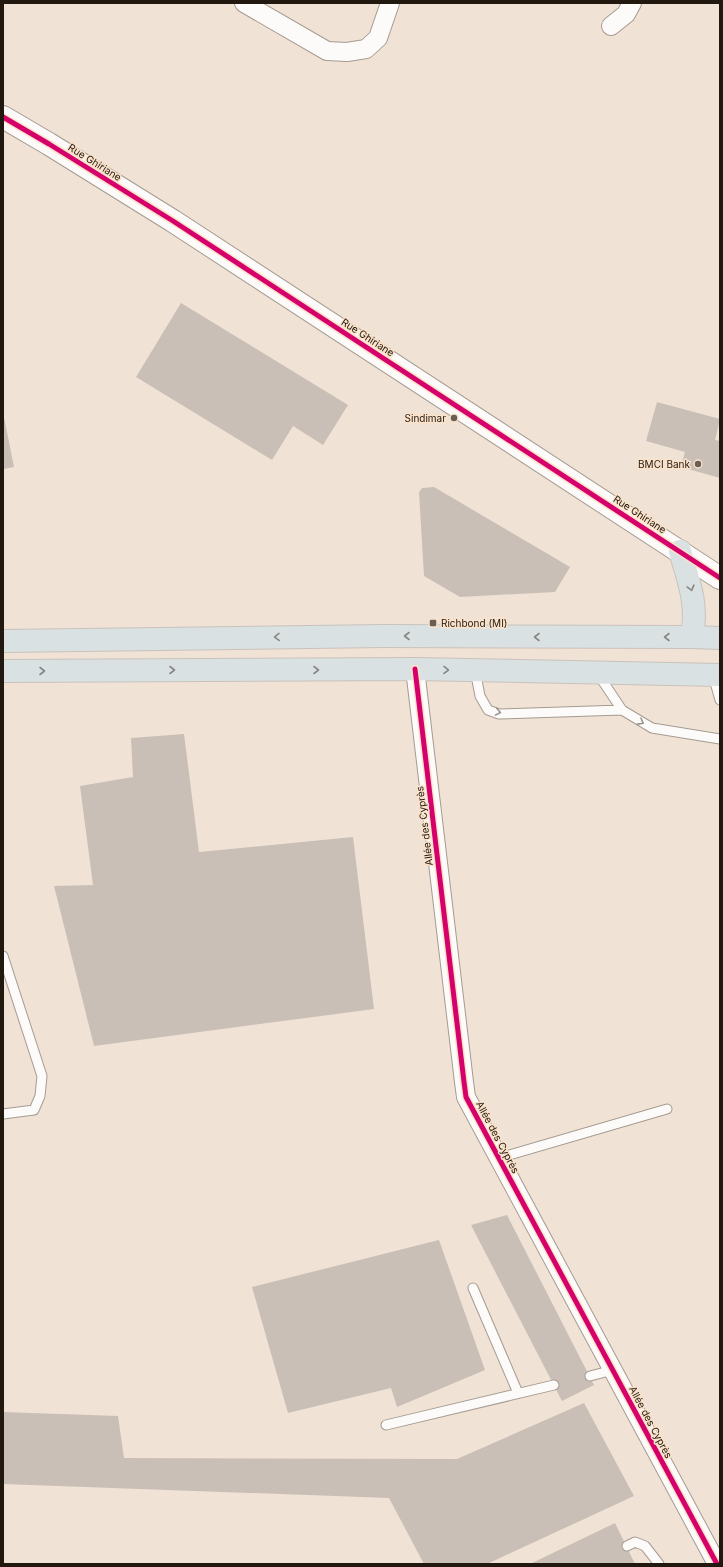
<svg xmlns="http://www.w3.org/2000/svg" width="723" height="1567" viewBox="0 0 723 1567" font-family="Inter,sans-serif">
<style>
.building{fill:#cabfb6}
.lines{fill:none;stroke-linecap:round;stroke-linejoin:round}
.lane-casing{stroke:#a59b91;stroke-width:11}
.street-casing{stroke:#a59b91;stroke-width:20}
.secondary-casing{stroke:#a59b91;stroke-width:24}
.primary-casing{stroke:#c9c2bc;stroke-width:24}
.lane{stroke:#fdfbf9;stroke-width:9}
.street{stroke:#fdfbf9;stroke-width:18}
.secondary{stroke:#fdfbf9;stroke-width:22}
.primary{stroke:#dae1e2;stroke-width:22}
.cycleway-casing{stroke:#fbe2ca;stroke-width:8}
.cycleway{stroke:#d6006c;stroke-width:5}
.oneway{stroke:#878784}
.oneway2{stroke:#9a9590}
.poi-dot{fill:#695f55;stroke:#fbe2ca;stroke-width:1.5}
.labels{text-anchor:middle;stroke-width:3;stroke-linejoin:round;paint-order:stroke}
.street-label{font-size:10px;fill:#211810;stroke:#fbe2ca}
.poi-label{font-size:10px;fill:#211810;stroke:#fbe2ca;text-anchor:end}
</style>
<rect width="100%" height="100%" fill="#f0e2d5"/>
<path class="building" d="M 181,303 L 348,405 L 323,445 L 293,426 L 272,460 L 136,377 Z
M 657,402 L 720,419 L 715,440 L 720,441 L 720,478 L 681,467 L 685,452 L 646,441 Z
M 3,412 L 14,467 L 3,469 Z
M 434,487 L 570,567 L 555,592 L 460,597 L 424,576 L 419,492 L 422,488 Z
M 184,734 L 199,852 L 353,837 L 374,1009 L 94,1046 L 54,886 L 93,885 L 80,786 L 133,777 L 131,738 Z
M 507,1215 L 594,1385 L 562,1401 L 471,1225 Z
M 439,1240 L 485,1370 L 397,1407 L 391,1388 L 288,1413 L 252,1287 Z
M 584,1403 L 634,1496 L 487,1564 L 424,1564 L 389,1498 L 3,1484 L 3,1412 L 118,1416 L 124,1458 L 457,1459 Z
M 615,1523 L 635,1564 L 530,1564 Z"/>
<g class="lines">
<defs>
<path id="lane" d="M 475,670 L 480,696 L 488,710 L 499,714 L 622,710
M 598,674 L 622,710 L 652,728 L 720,739
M 713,675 L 720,700
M 3,956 L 42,1076 L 40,1096 L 34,1110 L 3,1114
M 499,1158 L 667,1109
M 473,1288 L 518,1393
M 590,1376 L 613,1370
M 386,1425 L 554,1385
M 627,1546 L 635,1542 L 645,1546 L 659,1564"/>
<path id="street" d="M 244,3 L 327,51 L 347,52 L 366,49 L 378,38 L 390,3
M 611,26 L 626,14 L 632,3
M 415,669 L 464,1082 L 466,1097 L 717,1564"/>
<path id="secondary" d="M 3,117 L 49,144 L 173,221 L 720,578"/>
<path id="primary" d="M 680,551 C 689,582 698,604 692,637
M 3,641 L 384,636 L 692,637 L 720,638
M 3,671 L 415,669 L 720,675"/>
</defs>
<use href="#lane" class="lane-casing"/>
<use href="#street" class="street-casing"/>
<use href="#secondary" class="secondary-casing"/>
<use href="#primary" class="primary-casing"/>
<use href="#lane" class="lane"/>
<use href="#street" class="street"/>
<use href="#secondary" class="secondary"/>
<use href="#primary" class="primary"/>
<defs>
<path id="cycleway" d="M 3,117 L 49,144 L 173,221 L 720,578
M 415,669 L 464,1082 L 466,1097 L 717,1564"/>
</defs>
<use href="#cycleway" class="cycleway-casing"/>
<use href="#cycleway" class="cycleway"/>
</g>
<defs><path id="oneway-chevron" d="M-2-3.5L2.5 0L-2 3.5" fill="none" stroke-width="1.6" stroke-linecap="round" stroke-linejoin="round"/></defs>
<g class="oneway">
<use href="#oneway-chevron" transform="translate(691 588) rotate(75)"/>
<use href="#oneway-chevron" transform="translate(407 636) rotate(-180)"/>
<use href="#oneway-chevron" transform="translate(277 637) rotate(179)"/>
<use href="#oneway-chevron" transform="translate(537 637) rotate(-180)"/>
<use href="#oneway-chevron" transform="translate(667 637) rotate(-180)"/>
<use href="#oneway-chevron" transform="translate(172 670)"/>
<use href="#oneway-chevron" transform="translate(316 670)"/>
<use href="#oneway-chevron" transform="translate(446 670) rotate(1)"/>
<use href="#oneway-chevron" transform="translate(42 671)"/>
</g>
<g class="oneway2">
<use href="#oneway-chevron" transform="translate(498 712) rotate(10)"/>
<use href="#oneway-chevron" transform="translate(641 722) rotate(29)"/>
</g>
<g class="poi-dot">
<circle cx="454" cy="418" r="4"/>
<circle cx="698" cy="464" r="4"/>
<rect x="429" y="619" width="8" height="8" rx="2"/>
</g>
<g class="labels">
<g class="street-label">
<text transform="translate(95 162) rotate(32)" y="4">Rue Ghiriane</text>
<text transform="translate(368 337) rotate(33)" y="4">Rue Ghiriane</text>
<text transform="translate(640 514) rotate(33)" y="4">Rue Ghiriane</text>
<text transform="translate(424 826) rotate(-97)" y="4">Allée des Cyprès</text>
<text transform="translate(498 1137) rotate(62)" y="4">Allée des Cyprès</text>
<text transform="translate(651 1422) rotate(62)" y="4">Allée des Cyprès</text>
</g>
<g class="poi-label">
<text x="446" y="422">Sindimar</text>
<text x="690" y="468">BMCI Bank</text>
<text x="441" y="627" text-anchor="start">Richbond (MI)</text>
</g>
</g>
<rect width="723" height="1567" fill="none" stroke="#211810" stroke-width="8"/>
</svg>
